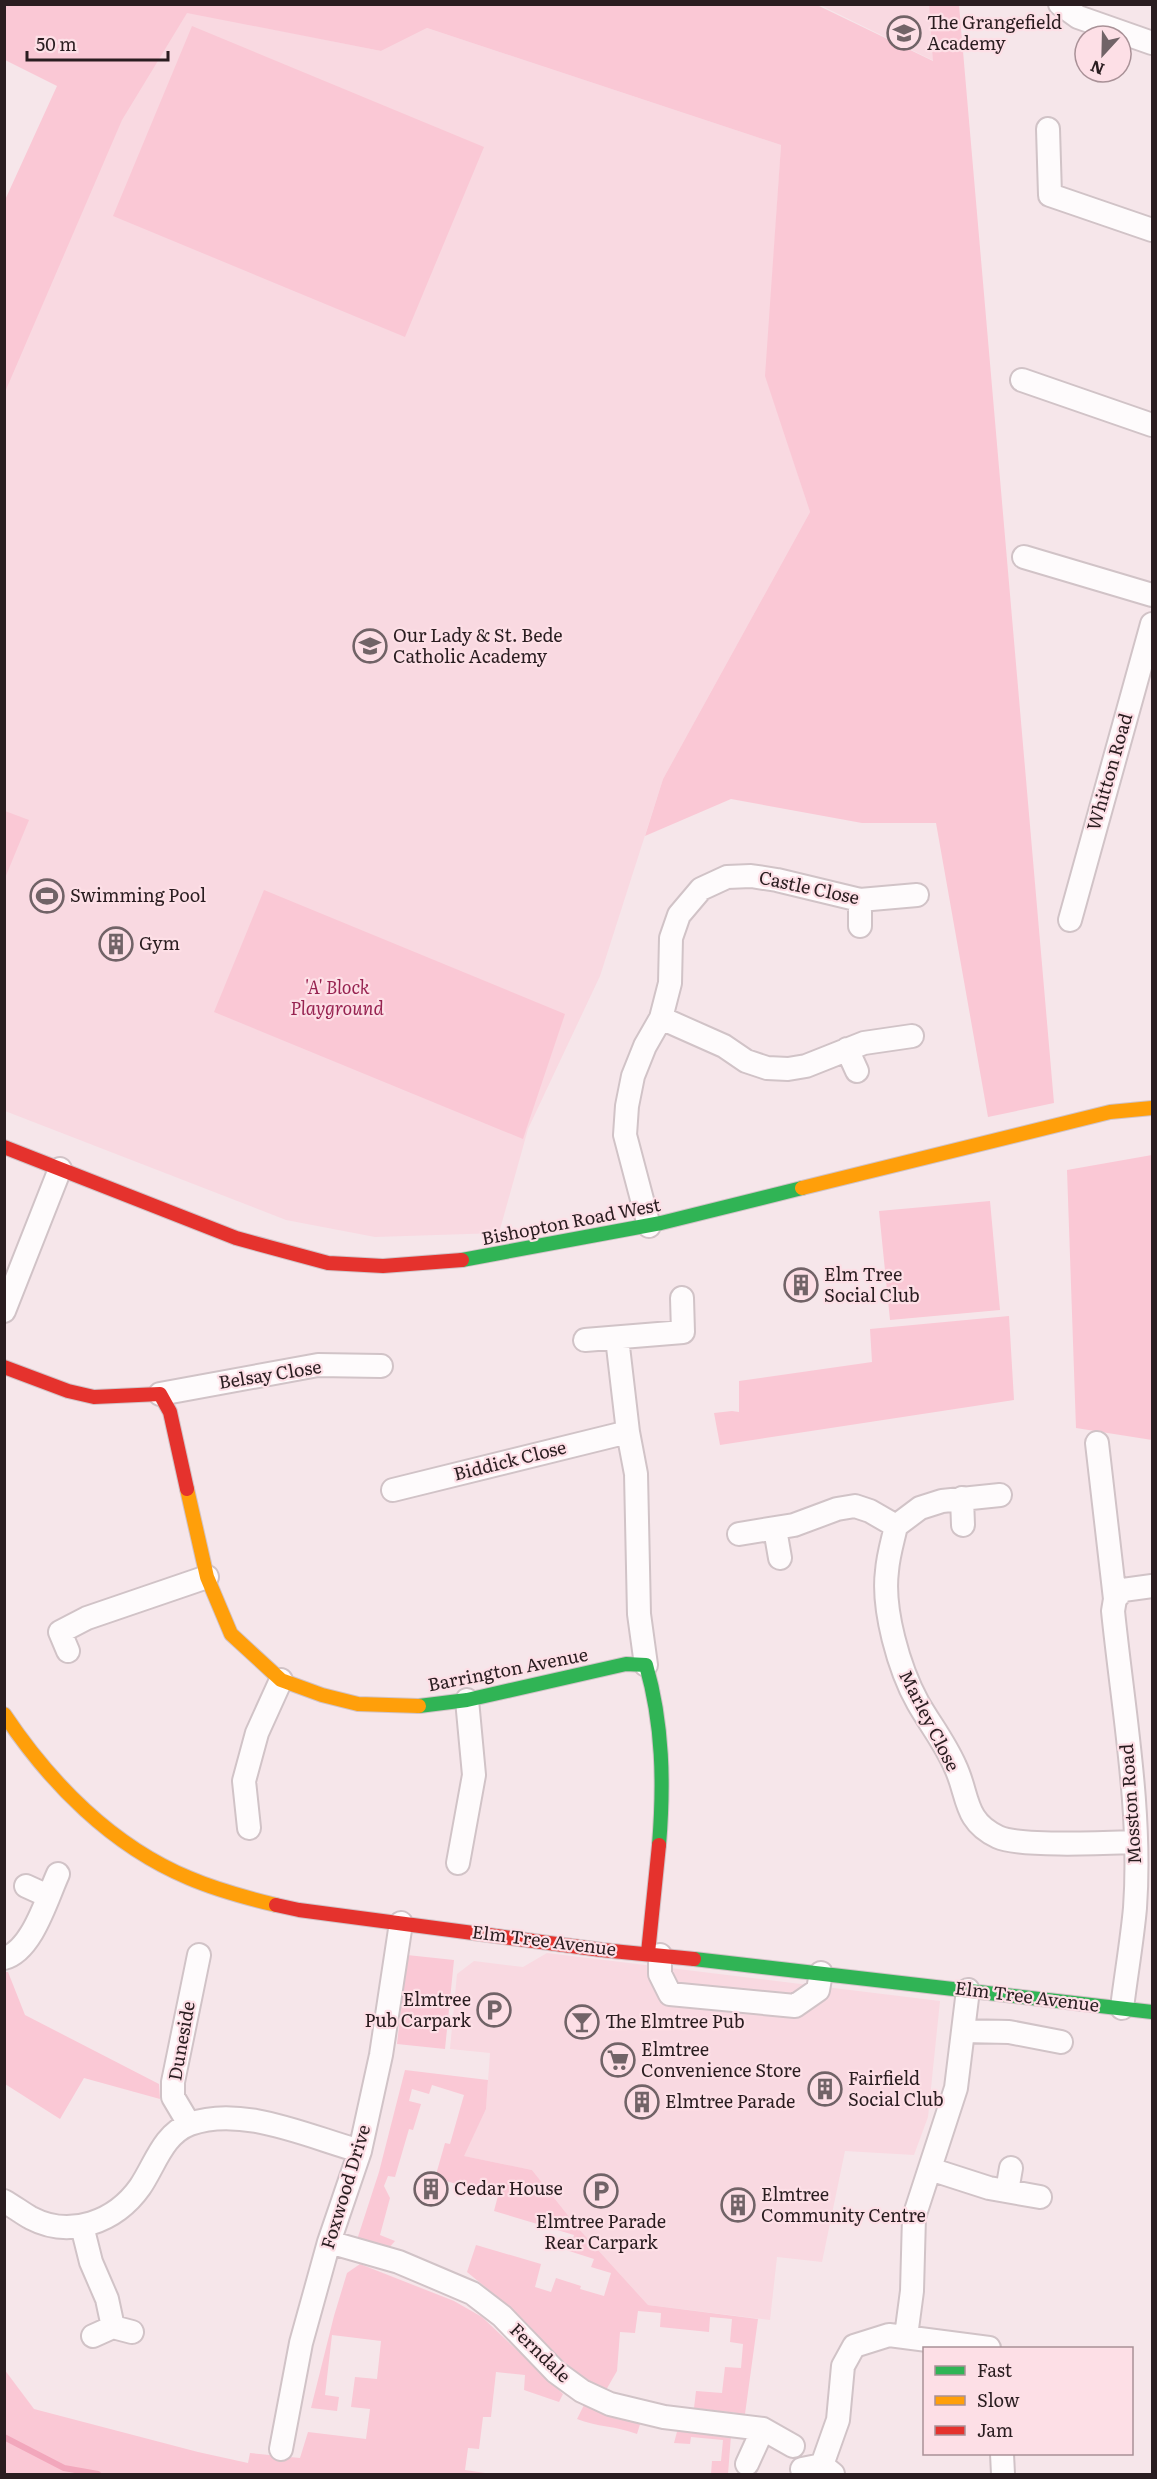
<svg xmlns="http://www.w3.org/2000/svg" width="1157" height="2479" viewBox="0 0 1157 2479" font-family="Literata,serif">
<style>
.built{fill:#f9d9e1}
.green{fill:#fac8d5}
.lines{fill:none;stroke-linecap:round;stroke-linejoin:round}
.stream{stroke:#f2a7bc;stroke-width:6}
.street-casing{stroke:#d1c3c7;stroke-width:26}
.fast-casing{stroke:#d1c3c7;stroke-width:16}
.slow-casing{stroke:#d1c3c7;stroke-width:16}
.jam-casing{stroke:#d1c3c7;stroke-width:16}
.street{stroke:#fefbfc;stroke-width:22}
.fast{stroke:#30b455;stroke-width:14}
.slow{stroke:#ff9f0a;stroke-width:14}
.jam{stroke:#e5322d;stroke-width:14}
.labels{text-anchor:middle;stroke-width:4.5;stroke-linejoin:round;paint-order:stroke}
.poi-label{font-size:18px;fill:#2a1d20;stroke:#fddfe6;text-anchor:start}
.street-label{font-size:18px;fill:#2a1d20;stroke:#fddfe6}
.park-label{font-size:18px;font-style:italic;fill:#972351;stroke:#fddfe6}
</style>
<rect width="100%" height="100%" fill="#f6e6ea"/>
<path class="built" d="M 820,5 L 929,5 L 934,61 Z
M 187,12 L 381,51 L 427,28 L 781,145 L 766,376 L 810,512 L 663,779 L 600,976 L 528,1129 L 499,1233 L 375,1237 L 286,1220 L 5,1111 L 4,227 Z
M 547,1953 L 940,2001 L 928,2117 L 914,2155 L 845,2151 L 822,2262 L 777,2257 L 770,2320 L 648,2305 L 578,2228 L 532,2170 L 463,2156 L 486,2109 L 490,2053 L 450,2049 L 457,1974 L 474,1961 L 523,1967 Z"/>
<path class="green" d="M 5,4 L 817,5 L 933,61 L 929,5 L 959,5 L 1054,1103 L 988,1117 L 936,823 L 862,823 L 731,799 L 645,836 L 663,779 L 810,512 L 765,376 L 781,145 L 427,28 L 381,51 L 187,13 L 122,120 L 5,392 L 5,200 L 57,86 L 5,60 Z
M 192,26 L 484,147 L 405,337 L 113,216 Z
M 5,811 L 29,820 L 5,878 Z
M 264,890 L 565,1014 L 523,1139 L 214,1012 Z
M 1152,1155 L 1152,1440 L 1076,1428 L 1067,1170 Z
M 990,1201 L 1000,1310 L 890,1320 L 879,1211 Z
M 1009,1316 L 1014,1400 L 720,1445 L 714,1413 L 732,1411 L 739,1412 L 739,1381 L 872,1362 L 870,1329 Z
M 407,1955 L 454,1960 L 445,2049 L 397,2044 Z
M 8,1972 L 25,2015 L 159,2084 L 160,2099 L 84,2078 L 60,2119 L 5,2084 L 4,1972 Z
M 405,2070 L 488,2080 L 486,2109 L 464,2156 L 532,2170 L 578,2228 L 648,2305 L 758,2319 L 745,2414 L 694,2408 L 696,2391 L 722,2393 L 725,2367 L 741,2368 L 743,2344 L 730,2342 L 732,2319 L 710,2317 L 709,2332 L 660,2327 L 661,2313 L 638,2311 L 635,2333 L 620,2332 L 617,2371 L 606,2390 L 580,2375 L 542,2343 L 507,2305 L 467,2272 L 476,2245 L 541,2264 L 535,2287 L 551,2292 L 556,2278 L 581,2286 L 580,2289 L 604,2296 L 611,2273 L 591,2267 L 594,2259 L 569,2251 L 574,2235 L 494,2211 L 500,2188 L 484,2183 L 482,2191 L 435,2178 L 445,2143 L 450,2144 L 464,2095 L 432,2085 L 429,2094 L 412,2089 L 409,2101 L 421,2104 L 413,2130 L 409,2129 L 395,2177 L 388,2176 L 384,2186 L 390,2198 L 380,2235 L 395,2241 L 381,2257 L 354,2249 L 379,2172 Z
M 360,2264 L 454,2301 L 482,2317 L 563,2394 L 559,2402 L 524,2390 L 525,2375 L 496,2372 L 491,2417 L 483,2417 L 479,2449 L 468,2448 L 465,2470 L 492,2474 L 5,2474 L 4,2369 L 34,2409 L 198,2452 L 248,2463 L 250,2453 L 300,2458 L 308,2432 L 366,2439 L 370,2409 L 351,2407 L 355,2377 L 377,2379 L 381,2341 L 332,2335 L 325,2395 L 339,2397 L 337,2411 L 311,2408 L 334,2316 L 347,2273 Z
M 584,2405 L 641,2421 L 637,2434 C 617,2426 596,2427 577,2419 Z
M 678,2428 L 731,2436 L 728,2474 L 711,2474 L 712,2461 L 721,2461 L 723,2440 L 691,2437 L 690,2444 L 674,2443 Z"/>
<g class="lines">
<path class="stream" d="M 4,2437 L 64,2468 L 98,2474"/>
<defs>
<path id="street" d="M 1060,4 L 1078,17 L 1152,43
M 1048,129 L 1050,195 L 1152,230
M 1022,380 L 1152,425
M 1024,557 L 1152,595
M 860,900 L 860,926
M 1070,920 L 1152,624
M 661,1018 L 724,1046 L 746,1061 L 767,1068 L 788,1069 L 806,1066 L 864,1043 L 912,1036
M 847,1049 L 857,1071
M 649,1226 L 625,1135 L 627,1106 L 633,1076 L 645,1046 L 661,1018 L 670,983 L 671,938 L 679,915 L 701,889 L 727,877 L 751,876 L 777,880 L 860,900 L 917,895
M 4,1311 L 60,1169
M 617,1338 L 628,1432 L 636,1474 L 639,1614 L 646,1665
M 585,1340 L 683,1332 L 682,1298
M 160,1394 L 318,1365 L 381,1366
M 1097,1443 L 1115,1599
M 393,1490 L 628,1432
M 962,1498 L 963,1525
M 896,1526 C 893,1540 888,1556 887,1571 C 882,1609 899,1669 918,1703 C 930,1724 945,1743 955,1766 C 969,1795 963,1821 998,1837 C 1020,1847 1107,1843 1135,1842
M 775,1529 L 780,1558
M 739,1534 L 794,1525 L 837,1509 L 855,1506 L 870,1511 L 896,1526 L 920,1508 L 942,1501 L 1000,1495
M 68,1651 L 60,1632 L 87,1618 L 207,1577
M 249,1828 L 244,1781 L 257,1733 L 281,1680
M 458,1863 L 474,1775 L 467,1700
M 26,1886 L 48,1896
M 660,1955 L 660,1974 L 670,1994 L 795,2006 L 818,1990 L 821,1973
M 4,1958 C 32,1951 47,1898 58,1874
M 1122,2008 C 1126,1975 1132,1941 1135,1908 C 1142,1810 1123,1709 1113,1611 L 1115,1599 L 1123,1590 L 1152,1586
M 963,2031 L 1009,2032 L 1061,2042
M 189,2124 L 173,2097 L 173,2082 L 199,1955
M 930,2169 L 989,2188 L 1040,2197
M 1007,2191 L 1011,2168
M 4,2201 C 13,2206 22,2213 31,2218 C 71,2239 116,2221 140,2187 C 155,2165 163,2134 190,2124 C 242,2105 309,2137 360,2151
M 82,2226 L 91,2262 L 107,2299 L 113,2327 L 132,2332
M 329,2242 L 399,2262 L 472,2293 L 502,2316 L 556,2372 L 582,2391 L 610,2404 L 664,2417 L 763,2429 L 793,2446
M 93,2336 L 113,2327
M 906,2336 L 912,2291 L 914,2217 L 956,2088 L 968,1990
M 281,2449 L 301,2343 L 329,2242 L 360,2151 L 381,2055 L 401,1923
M 1002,2454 L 1003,2474
M 747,2464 L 763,2429
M 822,2465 L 838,2420 L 843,2366 L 854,2346 L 889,2335 L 989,2348
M 802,2469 L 822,2465 L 833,2474"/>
<path id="fast" d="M 462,1260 L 661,1223 L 802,1188
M 419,1706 L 467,1700 L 626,1664 L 646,1665 C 663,1724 664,1784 659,1845
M 694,1959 L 1152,2012"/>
<path id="slow" d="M 802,1188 L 1110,1112 L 1152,1108
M 187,1489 L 207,1577 L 231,1634 L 281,1680 L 322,1695 L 358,1704 L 419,1706
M 4,1714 C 50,1783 112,1846 189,1878 C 217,1890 247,1898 276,1905"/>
<path id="jam" d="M 4,1147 L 236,1238 L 328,1263 L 383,1266 L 462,1260
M 4,1367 L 68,1391 L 94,1397 L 160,1394 L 170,1412 L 187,1489
M 276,1905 L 299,1910 L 602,1950 L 694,1959
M 648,1953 L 659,1845"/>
</defs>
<use href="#street" class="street-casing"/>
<use href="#fast" class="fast-casing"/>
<use href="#slow" class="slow-casing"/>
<use href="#jam" class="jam-casing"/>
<use href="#street" class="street"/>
<use href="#fast" class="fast"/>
<use href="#slow" class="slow"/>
<use href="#jam" class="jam"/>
</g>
<defs>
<symbol id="school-ring" viewBox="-11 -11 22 22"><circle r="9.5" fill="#fddfe6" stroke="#716367" stroke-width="1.5"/><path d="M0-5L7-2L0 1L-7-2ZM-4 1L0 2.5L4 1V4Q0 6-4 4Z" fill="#716367"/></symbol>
<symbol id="stadium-ring" viewBox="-11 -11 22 22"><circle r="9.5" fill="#fddfe6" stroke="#716367" stroke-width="1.5"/><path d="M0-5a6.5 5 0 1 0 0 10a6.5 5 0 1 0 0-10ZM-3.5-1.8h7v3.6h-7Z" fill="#716367"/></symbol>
<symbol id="building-ring" viewBox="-11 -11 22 22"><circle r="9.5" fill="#fddfe6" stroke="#716367" stroke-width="1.5"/><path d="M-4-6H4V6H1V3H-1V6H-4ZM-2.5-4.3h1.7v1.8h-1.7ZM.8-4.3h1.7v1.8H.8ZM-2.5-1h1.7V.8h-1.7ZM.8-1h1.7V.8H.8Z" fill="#716367"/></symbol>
<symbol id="parking-ring" viewBox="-11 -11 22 22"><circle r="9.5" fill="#fddfe6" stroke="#716367" stroke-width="1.5"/><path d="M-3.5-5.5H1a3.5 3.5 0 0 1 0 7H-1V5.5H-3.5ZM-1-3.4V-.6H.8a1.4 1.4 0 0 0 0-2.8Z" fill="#716367"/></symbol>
<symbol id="bar-ring" viewBox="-11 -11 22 22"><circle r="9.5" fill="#fddfe6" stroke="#716367" stroke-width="1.5"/><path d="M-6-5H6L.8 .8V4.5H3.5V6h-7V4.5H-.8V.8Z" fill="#716367"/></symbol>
<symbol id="supermarket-ring" viewBox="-11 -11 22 22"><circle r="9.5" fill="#fddfe6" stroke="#716367" stroke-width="1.5"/><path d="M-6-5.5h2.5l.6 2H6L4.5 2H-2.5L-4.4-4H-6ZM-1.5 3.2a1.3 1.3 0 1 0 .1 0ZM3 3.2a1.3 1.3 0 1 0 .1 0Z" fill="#716367"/></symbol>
</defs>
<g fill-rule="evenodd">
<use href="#school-ring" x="885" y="14" width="38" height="38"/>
<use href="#school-ring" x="351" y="627" width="38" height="38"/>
<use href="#stadium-ring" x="28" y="877" width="38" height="38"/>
<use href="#building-ring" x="97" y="925" width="38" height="38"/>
<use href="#building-ring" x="782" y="1266" width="38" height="38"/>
<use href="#parking-ring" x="475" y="1991" width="38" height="38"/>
<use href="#bar-ring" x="563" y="2003" width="38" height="38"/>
<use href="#supermarket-ring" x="599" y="2041" width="38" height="38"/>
<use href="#building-ring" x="806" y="2070" width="38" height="38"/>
<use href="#building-ring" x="623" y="2083" width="38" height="38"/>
<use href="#building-ring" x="412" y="2170" width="38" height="38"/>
<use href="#parking-ring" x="582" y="2172" width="38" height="38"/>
<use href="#building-ring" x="719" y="2186" width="38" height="38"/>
</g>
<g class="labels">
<g class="poi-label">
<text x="927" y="29">The Grangefield<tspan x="927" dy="21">Academy</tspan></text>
<text x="393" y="642">Our Lady &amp; St. Bede<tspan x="393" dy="21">Catholic Academy</tspan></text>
<text x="70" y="902">Swimming Pool</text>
<text x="139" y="950">Gym</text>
<text x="824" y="1281">Elm Tree<tspan x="824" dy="21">Social Club</tspan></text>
<text x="471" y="2006" text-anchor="end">Elmtree<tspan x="471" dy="21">Pub Carpark</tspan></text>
<text x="605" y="2028">The Elmtree Pub</text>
<text x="641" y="2056">Elmtree<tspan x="641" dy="21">Convenience Store</tspan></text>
<text x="848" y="2085">Fairfield<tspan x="848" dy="21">Social Club</tspan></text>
<text x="665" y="2108">Elmtree Parade</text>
<text x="454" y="2195">Cedar House</text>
<text x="761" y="2201">Elmtree<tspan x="761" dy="21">Community Centre</tspan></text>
<text x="601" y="2228" text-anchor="middle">Elmtree Parade<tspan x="601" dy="21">Rear Carpark</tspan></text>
</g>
<g class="street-label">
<text transform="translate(1110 772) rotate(-74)" y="6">Whitton Road</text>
<text transform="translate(809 888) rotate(12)" y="6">Castle Close</text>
<text transform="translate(571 1222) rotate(-11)" y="6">Bishopton Road West</text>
<text transform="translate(270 1375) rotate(-9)" y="6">Belsay Close</text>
<text transform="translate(510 1461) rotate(-14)" y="6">Biddick Close</text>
<text transform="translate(508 1670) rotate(-11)" y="6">Barrington Avenue</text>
<text transform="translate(929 1721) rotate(63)" y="6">Marley Close</text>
<text transform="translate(1131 1804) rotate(-94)" y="6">Mosston Road</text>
<text transform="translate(544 1941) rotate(7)" y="6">Elm Tree Avenue</text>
<text transform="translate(1027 1997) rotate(7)" y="6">Elm Tree Avenue</text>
<text transform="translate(182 2041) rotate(-80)" y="6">Duneside</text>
<text transform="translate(346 2187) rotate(-73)" y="6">Foxwood Drive</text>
<text transform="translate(540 2353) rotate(44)" y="6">Ferndale</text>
</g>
<g class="park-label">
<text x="337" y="994">'A' Block<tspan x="337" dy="21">Playground</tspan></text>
</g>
</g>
<rect width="1157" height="2479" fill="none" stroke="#2a1d20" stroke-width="12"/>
<rect x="923" y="2347" width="210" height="108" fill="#fddfe6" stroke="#a99197" stroke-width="1.5"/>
<rect x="935" y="2366" width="30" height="9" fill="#30b455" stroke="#a99197" stroke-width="1.5"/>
<text x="977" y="2377" font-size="18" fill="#2a1d20">Fast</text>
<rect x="935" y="2396" width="30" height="9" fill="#ff9f0a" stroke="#a99197" stroke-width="1.5"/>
<text x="977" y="2407" font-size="18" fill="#2a1d20">Slow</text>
<rect x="935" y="2426" width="30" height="9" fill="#e5322d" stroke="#a99197" stroke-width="1.5"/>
<text x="977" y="2437" font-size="18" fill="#2a1d20">Jam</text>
<g transform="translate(1103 54) rotate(202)"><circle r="28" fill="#fddfe6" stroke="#a99197" stroke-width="1.5"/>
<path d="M0-4.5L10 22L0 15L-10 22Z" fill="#716367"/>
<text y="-9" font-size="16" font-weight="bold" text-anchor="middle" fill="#2a1d20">N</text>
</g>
<path d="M27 51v9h141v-9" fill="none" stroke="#2a1d20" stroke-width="3"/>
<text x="36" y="51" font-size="18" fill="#2a1d20" stroke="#fddfe6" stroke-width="4.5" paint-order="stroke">50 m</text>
</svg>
